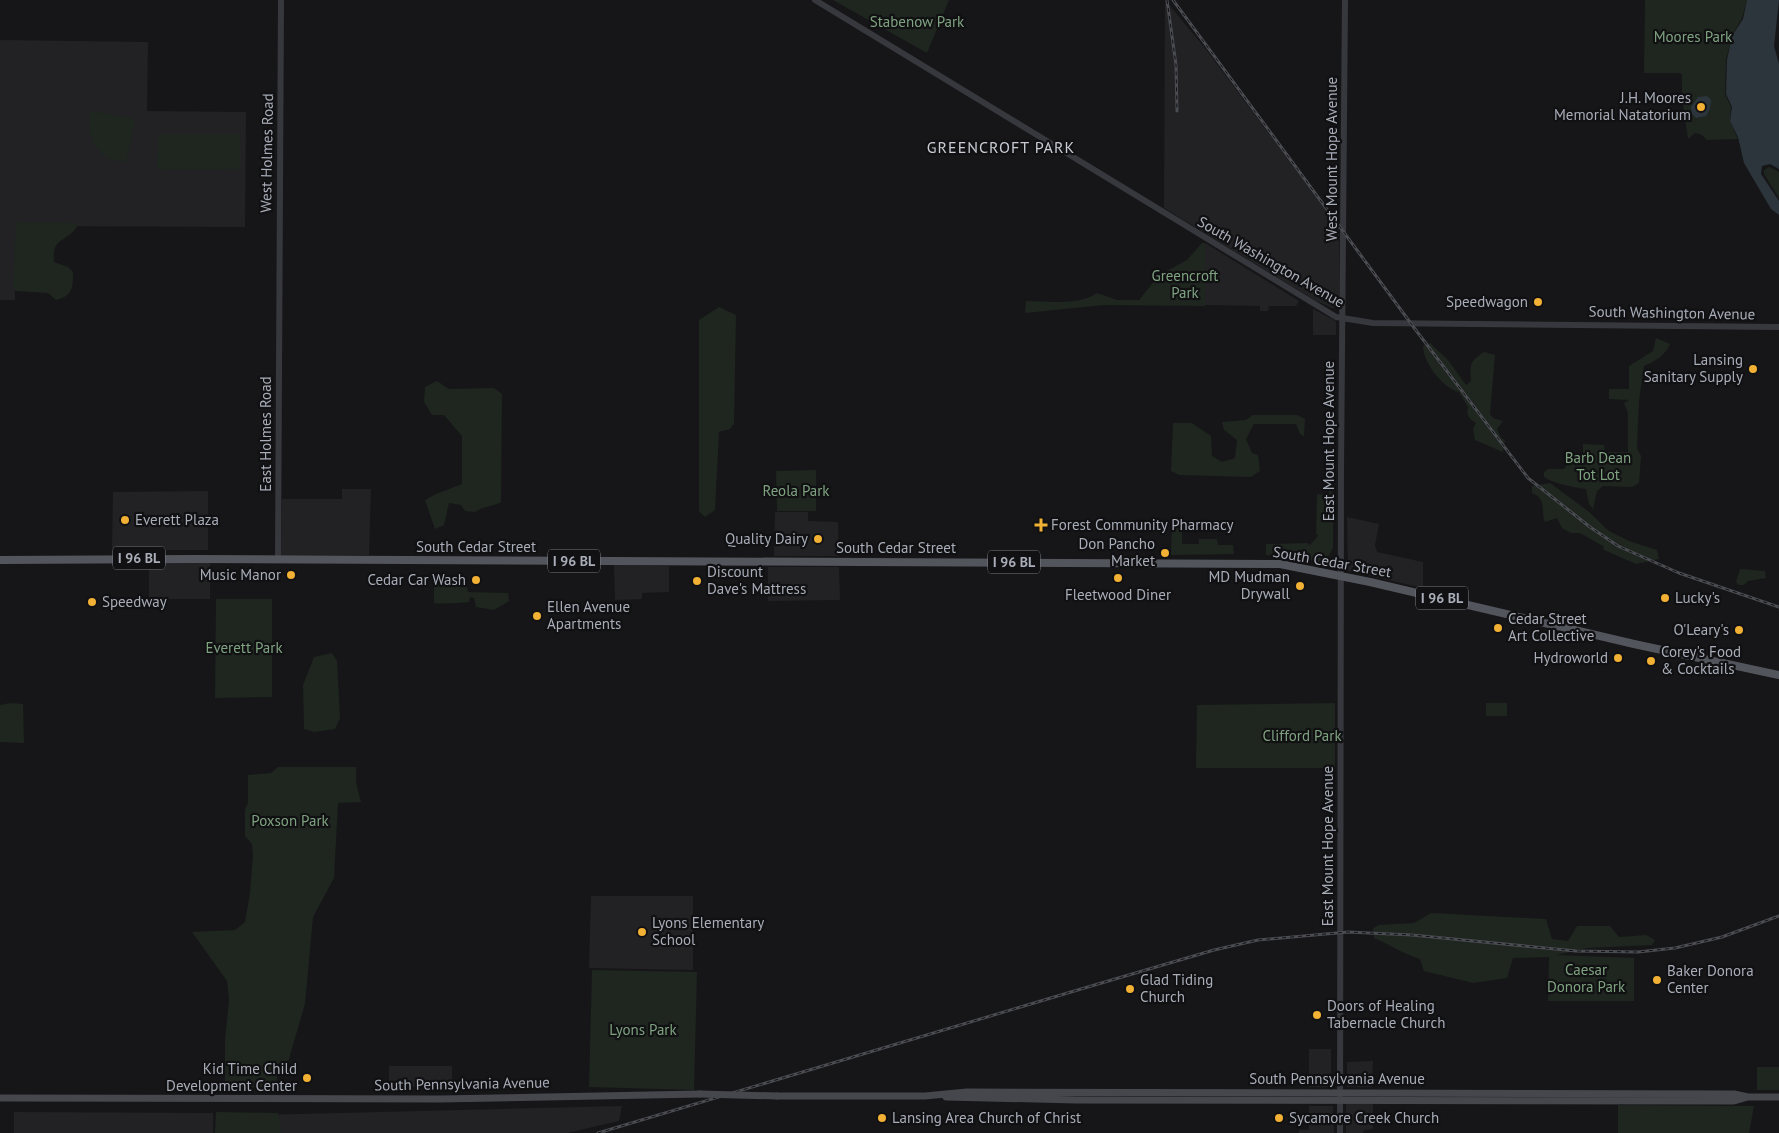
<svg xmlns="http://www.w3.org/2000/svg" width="1779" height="1133" viewBox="0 0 1779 1133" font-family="'PT Sans',sans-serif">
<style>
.built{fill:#222225}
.green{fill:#1e261f}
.water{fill:#2c353c}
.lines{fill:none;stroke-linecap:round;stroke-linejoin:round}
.tertiary{stroke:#37383d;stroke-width:6}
.secondary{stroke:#45474d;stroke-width:7}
.primary{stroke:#53555c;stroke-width:8}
.rail-casing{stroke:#4a4c52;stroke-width:3}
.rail{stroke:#111113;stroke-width:1;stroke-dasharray:4;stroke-linecap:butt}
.secondary-bridge{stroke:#45474d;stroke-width:7}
.poi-dot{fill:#f2b134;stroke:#111113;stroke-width:2}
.labels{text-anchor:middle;stroke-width:4.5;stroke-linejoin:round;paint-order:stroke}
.shield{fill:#111113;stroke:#7b7e86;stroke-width:1}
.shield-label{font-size:14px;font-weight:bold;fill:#a8adb8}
.park-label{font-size:15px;fill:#7fa381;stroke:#111113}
.poi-label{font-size:15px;fill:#a8adb8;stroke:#111113;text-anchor:start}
.street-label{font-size:15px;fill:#a8adb8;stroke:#111113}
.neighbourhood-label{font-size:16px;letter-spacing:1px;fill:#c9ccd4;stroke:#111113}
</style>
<rect width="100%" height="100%" fill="#161618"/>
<path class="built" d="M 1165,0 L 1205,48 L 1339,227 L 1339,303 L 1336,307 L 1332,308 L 1316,301 L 1164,208 Z
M 0,40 L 148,42 L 147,111 L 246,112 L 245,227 L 16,226 L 15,300 L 0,300 Z
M 1205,243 L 1299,301 L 1296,306 L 1269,306 L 1268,311 L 1260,311 L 1260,306 L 1205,305 Z
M 1313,309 L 1336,321 L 1336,335 L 1313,335 Z
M 342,489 L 371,489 L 369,555 L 281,556 L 282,499 L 342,499 Z
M 208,491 L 208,550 L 112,550 L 113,492 Z
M 775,512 L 808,512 L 808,521 L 838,522 L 839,556 L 774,556 Z
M 1347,517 L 1379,524 L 1375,545 L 1377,552 L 1423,562 L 1423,586 L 1419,587 L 1348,571 Z
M 149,562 L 210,563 L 210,599 L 149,599 Z
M 614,565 L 669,566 L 669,592 L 642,593 L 642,599 L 615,600 Z
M 768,567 L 839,567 L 840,600 L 768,601 Z
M 591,896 L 693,896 L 693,970 L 589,968 Z
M 1309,1049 L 1331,1049 L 1331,1087 L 1309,1087 Z
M 1373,1061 L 1372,1087 L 1347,1087 L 1347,1062 Z
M 389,1066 L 452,1066 L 452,1087 L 389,1087 Z
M 1346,1103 L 1373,1104 L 1373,1129 L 1364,1130 L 1363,1133 L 1346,1133 Z
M 622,1106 L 619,1121 L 567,1133 L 263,1133 L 259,1115 Z
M 1309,1106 L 1333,1106 L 1334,1133 L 1299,1133 L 1299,1130 L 1309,1130 Z
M 14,1112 L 213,1113 L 213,1133 L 14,1133 Z"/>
<path class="green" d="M 833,0 L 949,0 L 927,53 Z
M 1645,0 L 1747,0 L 1742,18 L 1732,36 L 1726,60 L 1725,94 L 1731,107 L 1730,121 L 1738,139 L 1707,140 L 1702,135 L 1695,133 L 1688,139 L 1682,97 L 1682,75 L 1680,73 L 1644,73 Z
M 91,111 L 131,118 L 135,122 L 126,162 C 97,161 85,137 91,111 Z
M 158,134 L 240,134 L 240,169 L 157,170 Z
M 1769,167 L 1779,172 L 1779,198 L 1764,174 L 1764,170 Z
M 16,222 L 76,223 L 77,227 C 65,243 52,237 54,262 L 68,267 L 73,272 C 73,287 73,296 56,300 L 48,293 L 16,291 L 13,288 Z
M 1202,243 L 1205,243 L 1205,306 L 1104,305 L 1025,313 L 1026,301 C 1047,301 1079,306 1097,293 L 1117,300 L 1139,300 L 1159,275 L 1187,260 Z
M 719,307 L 736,315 L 734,424 L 730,429 L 719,432 L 715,510 L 705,517 L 699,511 L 699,320 Z
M 1656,338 L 1670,344 C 1666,355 1654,362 1644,366 L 1639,401 L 1637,448 L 1641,456 L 1639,483 L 1632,487 L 1603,486 L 1597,491 L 1593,509 L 1589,504 L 1586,489 C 1576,488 1552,483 1544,477 L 1544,472 L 1548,469 L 1564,469 L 1573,457 L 1583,454 L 1583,444 L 1604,445 L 1605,452 L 1628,452 L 1628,413 L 1624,403 L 1629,400 L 1609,399 L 1609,389 L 1629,389 L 1629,366 L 1653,351 Z
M 1430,343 L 1448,360 L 1466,385 L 1471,381 C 1470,364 1469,362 1484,352 L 1495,355 L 1490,414 L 1493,418 L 1503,421 L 1497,429 L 1501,438 L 1505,440 L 1503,452 L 1475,440 L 1473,429 L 1476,423 C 1469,419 1466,415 1468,407 L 1459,392 C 1443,389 1423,362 1423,346 Z
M 437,381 L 449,389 L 494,388 L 502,394 L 501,502 C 492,507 483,506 475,512 L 465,511 L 461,505 L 449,503 L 444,525 L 435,529 L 425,500 L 436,494 L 462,484 L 462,436 L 444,415 L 432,415 L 424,402 L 425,387 Z
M 1253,415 L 1297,415 L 1305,419 L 1304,436 L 1300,434 L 1296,424 L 1254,424 L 1246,439 L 1252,453 L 1258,455 L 1260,471 L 1251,477 L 1179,475 L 1171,471 L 1173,423 L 1192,423 L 1211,436 L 1212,456 L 1222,462 L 1235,458 L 1237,440 L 1224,430 L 1222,422 L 1246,420 Z
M 816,470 L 816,511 L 777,511 L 776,471 Z
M 1329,478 L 1333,478 L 1333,548 L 1325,563 L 1284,555 L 1266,555 L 1266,544 L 1307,543 L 1310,545 L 1318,536 L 1316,533 L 1317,494 L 1329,495 Z
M 1550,483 L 1588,511 L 1609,531 L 1629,541 L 1657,550 L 1659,559 L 1636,564 L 1604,550 L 1603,546 L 1580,533 L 1571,533 L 1562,528 L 1557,518 L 1545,522 C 1540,511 1548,500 1532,493 L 1532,486 Z
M 1182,519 L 1182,544 L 1199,544 L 1199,539 L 1217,539 L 1218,545 L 1233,545 L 1234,554 L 1171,555 L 1172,522 Z
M 1740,569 L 1765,571 L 1766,578 L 1748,581 L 1744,585 L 1739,585 L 1736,582 Z
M 437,582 L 466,583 L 468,592 L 508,593 L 509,601 L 494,610 L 476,607 L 474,598 L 470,597 L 469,602 C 463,603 437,604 434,603 L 434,588 Z
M 216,599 L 272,599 L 272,697 L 215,698 Z
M 332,653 L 337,661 L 340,718 L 335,729 L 314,732 L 304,729 L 303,685 L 314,657 Z
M 10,703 L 23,704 L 24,743 L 0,742 L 0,705 Z
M 1335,703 L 1335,768 L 1196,768 L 1197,705 Z
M 1486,703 L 1507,703 L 1507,716 L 1486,716 Z
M 278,767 L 356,767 L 356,783 L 361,802 L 338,803 L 334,878 L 313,917 L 305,1004 L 288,1062 L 279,1063 L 276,1085 L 273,1085 L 272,1087 L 225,1088 L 225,1040 L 229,1000 L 227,981 L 192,932 L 235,930 L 245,922 L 250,893 L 253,855 L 252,844 L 245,836 L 245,810 L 248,803 L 248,775 L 271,773 Z
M 1431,913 L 1546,919 L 1552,939 L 1568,941 L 1577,926 L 1610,926 L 1619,937 L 1646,935 L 1655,940 L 1652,945 L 1587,948 L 1557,955 L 1634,958 L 1634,1001 L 1548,1001 L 1549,957 L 1513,958 L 1507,978 L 1473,983 L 1424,971 L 1420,959 C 1403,954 1391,945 1374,938 L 1373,928 L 1379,925 L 1414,923 Z
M 592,970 L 697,972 L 694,1090 L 589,1087 Z
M 1757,1067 L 1779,1067 L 1779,1090 L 1757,1090 Z
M 1618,1105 L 1754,1106 L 1749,1133 L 1618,1133 Z
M 216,1112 L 278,1113 L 281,1133 L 215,1133 Z"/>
<path class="water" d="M 1747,0 L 1779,0 L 1774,46 L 1779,64 L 1779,169 L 1770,164 L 1762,166 L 1761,174 L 1779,201 L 1779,215 L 1771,209 L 1744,163 L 1738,137 L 1730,121 L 1732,107 L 1726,94 L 1727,60 L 1732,36 L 1743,19 Z
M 1707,96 L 1711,100 L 1710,109 L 1706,116 L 1696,118 L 1692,114 L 1691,107 L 1698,97 Z"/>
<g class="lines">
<path class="tertiary" d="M 815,0 L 1336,317 L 1373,323 L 1779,327
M 278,560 L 281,0
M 1340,1133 L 1341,469 L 1345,0"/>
<path class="secondary" d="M 777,1096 L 925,1096 L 967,1092 L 1734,1094 L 1748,1097
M 946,1097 L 1076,1100 L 1734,1101 L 1748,1097 L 1779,1097
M 0,1098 L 440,1099 L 700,1094"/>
<path class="primary" d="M 0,560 L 193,559 L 1280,564 L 1370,582 L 1634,644 L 1779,675"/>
<defs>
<path id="rail" d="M 1167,0 L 1176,65 L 1177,111
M 1173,0 L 1415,329 L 1528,478 L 1590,527 L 1618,546 L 1679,573 L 1779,607
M 598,1133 L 1081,989 L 1214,950 L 1258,940 L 1348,932 L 1412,935 L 1576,951 L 1638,952 L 1675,948 L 1722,937 L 1779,916"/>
</defs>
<use href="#rail" class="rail-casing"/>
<use href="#rail" class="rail"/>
<path class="secondary-bridge" d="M 700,1094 L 777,1096"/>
</g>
<g class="poi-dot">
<circle cx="1701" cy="107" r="5"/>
<circle cx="1538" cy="302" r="5"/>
<circle cx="1753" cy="369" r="5"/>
<circle cx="125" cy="520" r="5"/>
<path d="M1038.5 517.5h5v5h5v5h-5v5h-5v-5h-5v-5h5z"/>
<circle cx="818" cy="539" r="5"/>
<circle cx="1165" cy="553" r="5"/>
<circle cx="291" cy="575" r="5"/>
<circle cx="1118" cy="578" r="5"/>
<circle cx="476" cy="580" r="5"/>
<circle cx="697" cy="581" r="5"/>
<circle cx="1300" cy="586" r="5"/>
<circle cx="1665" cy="598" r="5"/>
<circle cx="92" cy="602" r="5"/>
<circle cx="537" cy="616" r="5"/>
<circle cx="1498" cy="628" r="5"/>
<circle cx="1739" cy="630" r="5"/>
<circle cx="1618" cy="658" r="5"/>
<circle cx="1651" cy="661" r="5"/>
<circle cx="642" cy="932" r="5"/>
<circle cx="1657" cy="980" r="5"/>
<circle cx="1130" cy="989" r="5"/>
<circle cx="1317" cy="1015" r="5"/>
<circle cx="307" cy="1078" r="5"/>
<circle cx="882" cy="1118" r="5"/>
<circle cx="1279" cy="1118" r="5"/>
</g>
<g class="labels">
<g class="shield">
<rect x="113" y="546.5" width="52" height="23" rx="4"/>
<rect x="548" y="549.5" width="52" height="23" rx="4"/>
<rect x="988" y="550.5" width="52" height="23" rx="4"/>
<rect x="1416" y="586.5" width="52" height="23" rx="4"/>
</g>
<g class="shield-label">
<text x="139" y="563">I 96 BL</text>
<text x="574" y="566">I 96 BL</text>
<text x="1014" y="567">I 96 BL</text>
<text x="1442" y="603">I 96 BL</text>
</g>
<g class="park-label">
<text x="917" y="27">Stabenow Park</text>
<text x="1693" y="42">Moores Park</text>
<text x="1185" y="281">Greencroft<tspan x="1185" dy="17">Park</tspan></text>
<text x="1598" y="463">Barb Dean<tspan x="1598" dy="17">Tot Lot</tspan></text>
<text x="796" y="496">Reola Park</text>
<text x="244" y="653">Everett Park</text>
<text x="1302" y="741">Clifford Park</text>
<text x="290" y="826">Poxson Park</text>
<text x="1586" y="975">Caesar<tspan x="1586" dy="17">Donora Park</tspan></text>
<text x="643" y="1035">Lyons Park</text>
</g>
<g class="poi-label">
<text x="1691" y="103" text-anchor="end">J.H. Moores<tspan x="1691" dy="17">Memorial Natatorium</tspan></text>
<text x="1528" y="307" text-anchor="end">Speedwagon</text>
<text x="1743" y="365" text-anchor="end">Lansing<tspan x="1743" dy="17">Sanitary Supply</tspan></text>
<text x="135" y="525">Everett Plaza</text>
<text x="1051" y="530">Forest Community Pharmacy</text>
<text x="808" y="544" text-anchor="end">Quality Dairy</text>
<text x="1155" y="549" text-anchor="end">Don Pancho<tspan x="1155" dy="17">Market</tspan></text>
<text x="707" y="577">Discount<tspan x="707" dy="17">Dave's Mattress</tspan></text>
<text x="281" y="580" text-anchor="end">Music Manor</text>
<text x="1290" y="582" text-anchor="end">MD Mudman<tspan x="1290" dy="17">Drywall</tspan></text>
<text x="466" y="585" text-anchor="end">Cedar Car Wash</text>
<text x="1118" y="600" text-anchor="middle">Fleetwood Diner</text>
<text x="1675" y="603">Lucky's</text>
<text x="102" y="607">Speedway</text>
<text x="547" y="612">Ellen Avenue<tspan x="547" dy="17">Apartments</tspan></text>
<text x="1508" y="624">Cedar Street<tspan x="1508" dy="17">Art Collective</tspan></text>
<text x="1729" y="635" text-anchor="end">O'Leary's</text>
<text x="1661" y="657">Corey's Food<tspan x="1661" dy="17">&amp; Cocktails</tspan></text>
<text x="1608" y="663" text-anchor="end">Hydroworld</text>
<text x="652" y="928">Lyons Elementary<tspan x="652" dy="17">School</tspan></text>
<text x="1667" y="976">Baker Donora<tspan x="1667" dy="17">Center</tspan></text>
<text x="1140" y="985">Glad Tiding<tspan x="1140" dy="17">Church</tspan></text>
<text x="1327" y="1011">Doors of Healing<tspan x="1327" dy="17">Tabernacle Church</tspan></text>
<text x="297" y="1074" text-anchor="end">Kid Time Child<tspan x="297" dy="17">Development Center</tspan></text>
<text x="892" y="1123">Lansing Area Church of Christ</text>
<text x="1289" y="1123">Sycamore Creek Church</text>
</g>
<g class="street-label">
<text transform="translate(267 153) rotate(-89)" y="5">West Holmes Road</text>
<text transform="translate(1332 159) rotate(-90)" y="5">West Mount Hope Avenue</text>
<text transform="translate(1271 262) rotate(30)" y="5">South Washington Avenue</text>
<text transform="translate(1672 313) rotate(1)" y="5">South Washington Avenue</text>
<text transform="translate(266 434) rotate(-90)" y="5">East Holmes Road</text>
<text transform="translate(1329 441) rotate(-90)" y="5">East Mount Hope Avenue</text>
<text x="476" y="552">South Cedar Street</text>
<text x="896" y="553">South Cedar Street</text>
<text transform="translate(1332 562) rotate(10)" y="5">South Cedar Street</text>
<text transform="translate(1328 846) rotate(-90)" y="5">East Mount Hope Avenue</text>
<text x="1337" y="1084">South Pennsylvania Avenue</text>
<text transform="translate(462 1084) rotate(-1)" y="5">South Pennsylvania Avenue</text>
</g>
<g class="neighbourhood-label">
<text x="1001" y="153">GREENCROFT PARK</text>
</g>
</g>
</svg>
